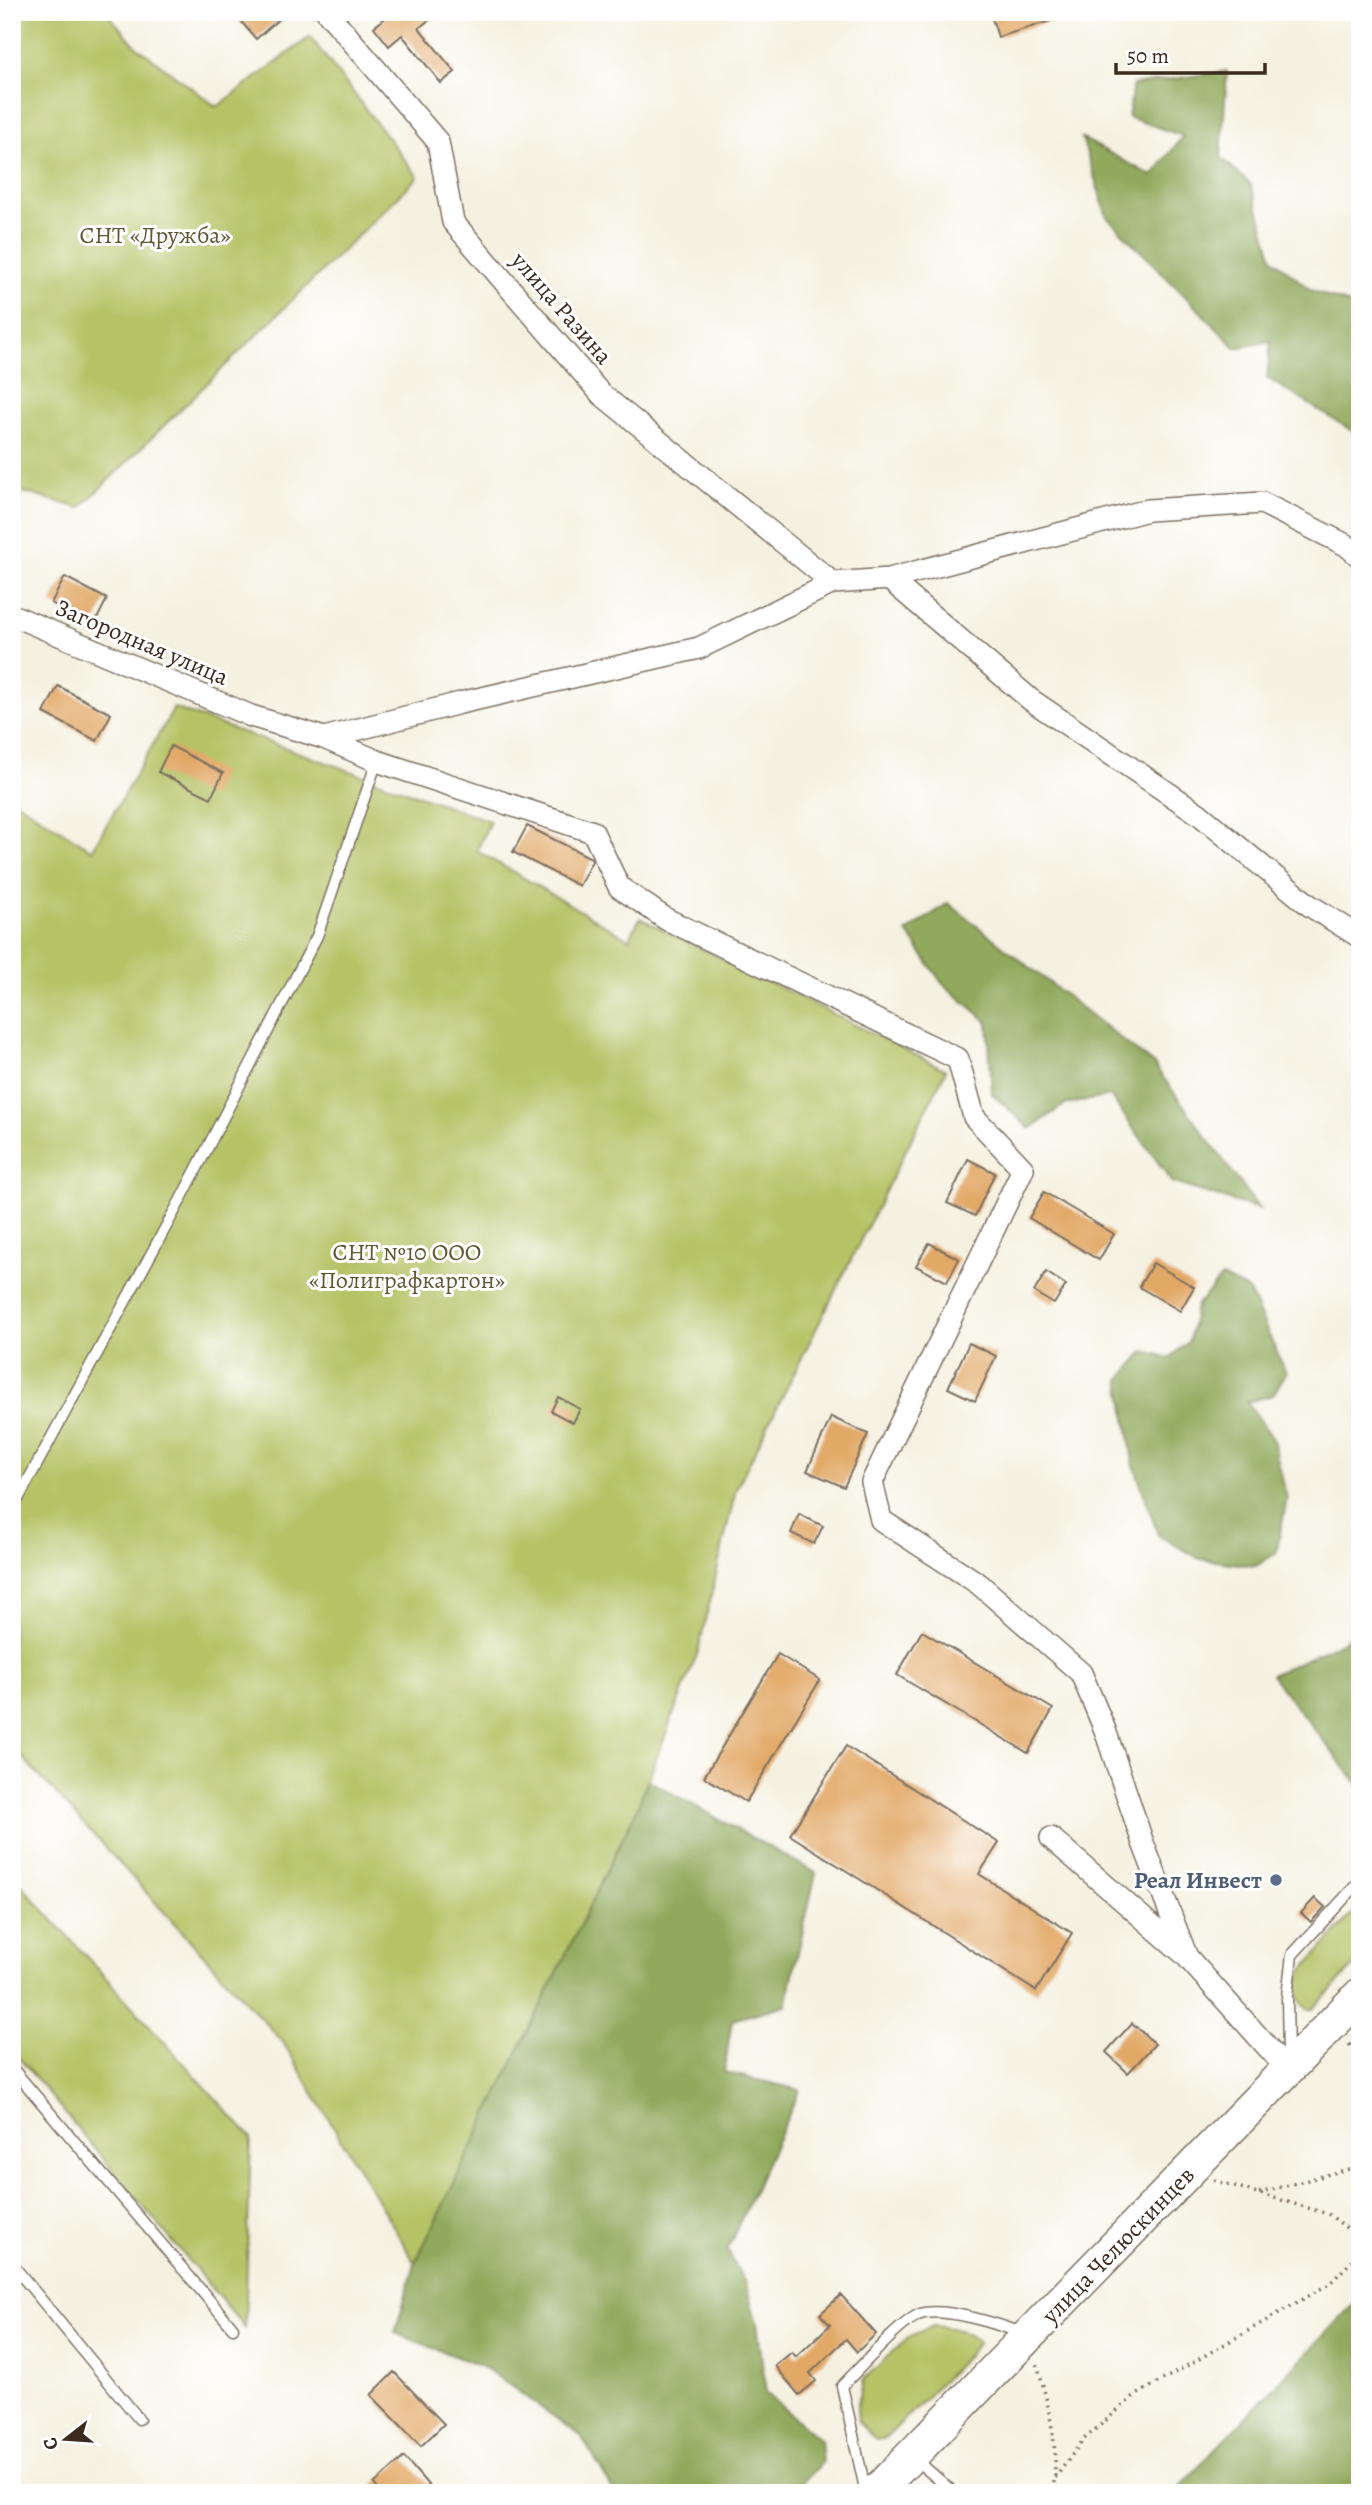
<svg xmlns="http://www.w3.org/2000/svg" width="1372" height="2505" viewBox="0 0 1372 2505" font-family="Alegreya,serif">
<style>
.green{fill:#b5c366;stroke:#787642;stroke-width:2}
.forest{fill:#90a95b;stroke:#666a3c;stroke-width:2}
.building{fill:#e2a866}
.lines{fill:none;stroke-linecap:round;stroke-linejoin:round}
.service-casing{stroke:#7c7062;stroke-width:13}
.minor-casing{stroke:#7c7062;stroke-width:24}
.primary-casing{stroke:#7c7062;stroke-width:36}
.path{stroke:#7c7062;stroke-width:3.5;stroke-dasharray:2 5;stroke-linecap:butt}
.service{stroke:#fff;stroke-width:10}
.minor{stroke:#fff;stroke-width:21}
.primary{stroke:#fff;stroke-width:33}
.service-dot{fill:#5c6f8a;stroke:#fff;stroke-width:2.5}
.labels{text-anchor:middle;stroke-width:6;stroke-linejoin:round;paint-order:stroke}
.park-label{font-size:24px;fill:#605834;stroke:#fff}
.street-label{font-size:24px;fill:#3b2a1e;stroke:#fff}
.service-label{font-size:24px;font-weight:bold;fill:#4e5e75;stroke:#fff;text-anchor:end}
</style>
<rect width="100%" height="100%" fill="#fff"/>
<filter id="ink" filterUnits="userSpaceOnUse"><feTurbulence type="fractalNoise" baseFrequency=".0143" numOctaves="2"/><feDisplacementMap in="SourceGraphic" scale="14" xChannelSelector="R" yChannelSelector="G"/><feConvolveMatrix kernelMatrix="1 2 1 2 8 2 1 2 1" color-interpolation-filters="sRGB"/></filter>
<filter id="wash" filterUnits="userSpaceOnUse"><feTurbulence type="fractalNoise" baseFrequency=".00686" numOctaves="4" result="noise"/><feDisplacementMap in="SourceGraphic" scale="28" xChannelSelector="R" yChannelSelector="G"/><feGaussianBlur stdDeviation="1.57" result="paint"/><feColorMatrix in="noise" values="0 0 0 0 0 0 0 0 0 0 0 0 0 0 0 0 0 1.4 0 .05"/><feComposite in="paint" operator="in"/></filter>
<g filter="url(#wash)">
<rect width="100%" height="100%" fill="#f5f1e1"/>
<path class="green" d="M 12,12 L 106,12 L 137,47 L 217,107 L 310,37 L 418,177 L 80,508 L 12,489 Z
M 174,708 L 490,821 L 477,851 L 629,939 L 640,918 L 946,1070 L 736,1489 L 698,1652 L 634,1815 L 415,2263 L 283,2042 L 12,1746 L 12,799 L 92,850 Z
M 12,1875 L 251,2137 L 245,2328 L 12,2050 Z
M 1360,1905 L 1360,1960 L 1313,2009 L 1308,2009 C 1295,1999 1295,1985 1302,1971 Z
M 933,2326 C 953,2327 965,2330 979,2343 L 886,2438 L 876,2440 L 858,2422 L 857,2407 L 864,2379 L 908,2337 Z"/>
<path class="forest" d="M 1227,71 L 1221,157 L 1251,185 L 1273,259 L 1311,290 L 1354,306 L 1360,313 L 1360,433 L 1357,434 L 1267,378 L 1271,341 L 1236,348 L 1107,217 L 1082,138 L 1152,176 L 1183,136 L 1128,117 L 1133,85 Z
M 948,903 L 1154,1065 L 1259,1209 L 1173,1183 L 1110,1096 L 1064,1105 L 1030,1129 L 992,1094 L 988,1022 L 942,983 L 907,932 Z
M 1222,1277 L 1249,1291 L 1286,1373 L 1273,1395 L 1247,1402 L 1273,1439 L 1287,1499 L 1276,1553 L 1256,1566 L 1200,1559 L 1158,1535 L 1133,1462 L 1120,1379 L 1145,1351 L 1170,1358 L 1189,1341 L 1196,1306 Z
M 1360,1627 L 1360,1787 L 1271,1675 L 1343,1642 Z
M 648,1780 L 816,1873 L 786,2005 L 732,2020 L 724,2072 L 800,2090 L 727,2250 L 745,2283 L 757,2323 L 766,2393 L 820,2440 L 822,2463 L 791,2493 L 615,2493 L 581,2436 L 485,2368 L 395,2333 L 415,2263 L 634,1815 Z
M 1360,2297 L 1360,2493 L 1174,2493 Z"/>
<g id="blocks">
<path class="building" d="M 233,12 L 287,12 L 256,39 Z
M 378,12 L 439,12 L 419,28 L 455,72 L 441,83 L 402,35 L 389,46 L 374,27 L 384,19 Z
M 990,12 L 1067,12 L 1067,16 L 998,37 Z
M 65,577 L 107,599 L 94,625 L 51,603 Z
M 58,686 L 111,714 L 97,741 L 44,713 Z
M 171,746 L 223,773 L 211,798 L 158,772 Z
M 527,826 L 591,858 L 592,861 L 579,886 L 513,852 Z
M 968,1159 L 995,1173 L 975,1216 L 947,1203 Z
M 1044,1192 L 1114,1234 L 1099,1260 L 1029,1218 Z
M 929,1243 L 959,1259 L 947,1282 L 916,1266 Z
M 1153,1263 L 1194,1287 L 1180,1311 L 1139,1287 Z
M 1046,1272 L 1066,1285 L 1054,1304 L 1034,1292 Z
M 969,1343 L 996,1356 L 975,1401 L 948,1388 Z
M 558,1397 L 580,1409 L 573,1423 L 551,1411 Z
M 831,1417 L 868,1434 L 844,1487 L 807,1471 Z
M 799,1514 L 823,1526 L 814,1544 L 791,1533 Z
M 922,1631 L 1053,1709 L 1028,1753 L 897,1675 Z
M 778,1654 L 820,1680 L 746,1802 L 704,1777 Z
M 846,1746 L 999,1843 L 979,1874 L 1072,1933 L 1036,1991 L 790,1835 Z
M 1315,1898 L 1325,1907 L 1311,1922 L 1301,1913 Z
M 1132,2023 L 1155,2044 L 1128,2073 L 1106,2052 Z
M 841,2295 L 876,2334 L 857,2352 L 846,2339 L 810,2373 L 816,2381 L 799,2395 L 775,2366 L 792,2352 L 796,2357 L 830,2325 L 820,2314 Z
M 394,2372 L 444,2424 L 421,2446 L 371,2395 Z
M 404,2457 L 435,2493 L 381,2493 L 374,2484 Z"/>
</g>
</g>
<g filter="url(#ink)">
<use href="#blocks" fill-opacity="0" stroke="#7c7062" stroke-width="2"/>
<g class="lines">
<defs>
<path id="service" d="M 12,1510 L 181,1199 L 317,936 L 377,761
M 1288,2058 L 1287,1996 L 1292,1955 L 1360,1881
M 12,2068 L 233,2328
M 12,2264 L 139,2419
M 914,2458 L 954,2493
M 866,2493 L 842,2386 C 860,2368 898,2325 918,2315 C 941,2305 1001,2325 1024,2334"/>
<path id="minor" d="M 327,12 L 438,142 L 453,222 L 601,394 L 833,583
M 889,579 L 1148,510 L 1262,503 L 1346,545 L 1360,557
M 12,615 L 251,716 L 324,738 L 377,761 L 593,832 L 619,887 L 666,919 L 958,1059 L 974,1117 L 1023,1169 L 872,1482 L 881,1520 L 979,1584 L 1081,1673 L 1105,1730 L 1143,1843 L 1187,1957 L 1288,2070
M 324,738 L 460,703 L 699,648 L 833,583 L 889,579 L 1031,700 L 1199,814 L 1309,905 L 1360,937
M 1051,1838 L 1183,1953"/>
<path id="primary" d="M 875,2493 L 1360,1995"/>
</defs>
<use href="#service" class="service-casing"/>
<use href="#minor" class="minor-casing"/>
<use href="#primary" class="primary-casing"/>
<path class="path" d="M 1349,2044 L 1360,2055
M 1214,2180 L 1328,2214 L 1360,2238
M 1259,2193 L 1360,2166
M 1037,2364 C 1048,2402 1061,2454 1052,2493
M 1055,2478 L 1083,2440 L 1133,2397 L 1329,2284 L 1360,2253"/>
<use href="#service" class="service"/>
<use href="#minor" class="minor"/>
<use href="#primary" class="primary"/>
</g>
</g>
<circle class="service-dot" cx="1276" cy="1880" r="7"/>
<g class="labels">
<g class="park-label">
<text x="155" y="243">СНТ «Дружба»</text>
<text x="407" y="1260">СНТ №10 ООО<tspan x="407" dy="28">«Полиграфкартон»</tspan></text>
</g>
<g class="street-label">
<text transform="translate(562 308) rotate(49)" y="8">улица Разина</text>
<text transform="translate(142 642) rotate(23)" y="8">Загородная улица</text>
<text transform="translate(1118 2245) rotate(-46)" y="8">улица Челюскинцев</text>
</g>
<g class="service-label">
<text x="1262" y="1888">Реал Инвест</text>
</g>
</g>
<rect width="1372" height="2505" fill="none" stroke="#fff" stroke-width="42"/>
<g transform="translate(66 2439) rotate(253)" stroke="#ffffff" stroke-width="5" paint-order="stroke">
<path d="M0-5L12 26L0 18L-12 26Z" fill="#3b2a1e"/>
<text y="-10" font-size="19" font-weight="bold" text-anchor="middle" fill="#3b2a1e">С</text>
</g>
<path d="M1116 63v10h149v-10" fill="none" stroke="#3b2a1e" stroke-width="3.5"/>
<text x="1127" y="63" font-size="21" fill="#3b2a1e" stroke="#ffffff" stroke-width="5" paint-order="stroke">50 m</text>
</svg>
